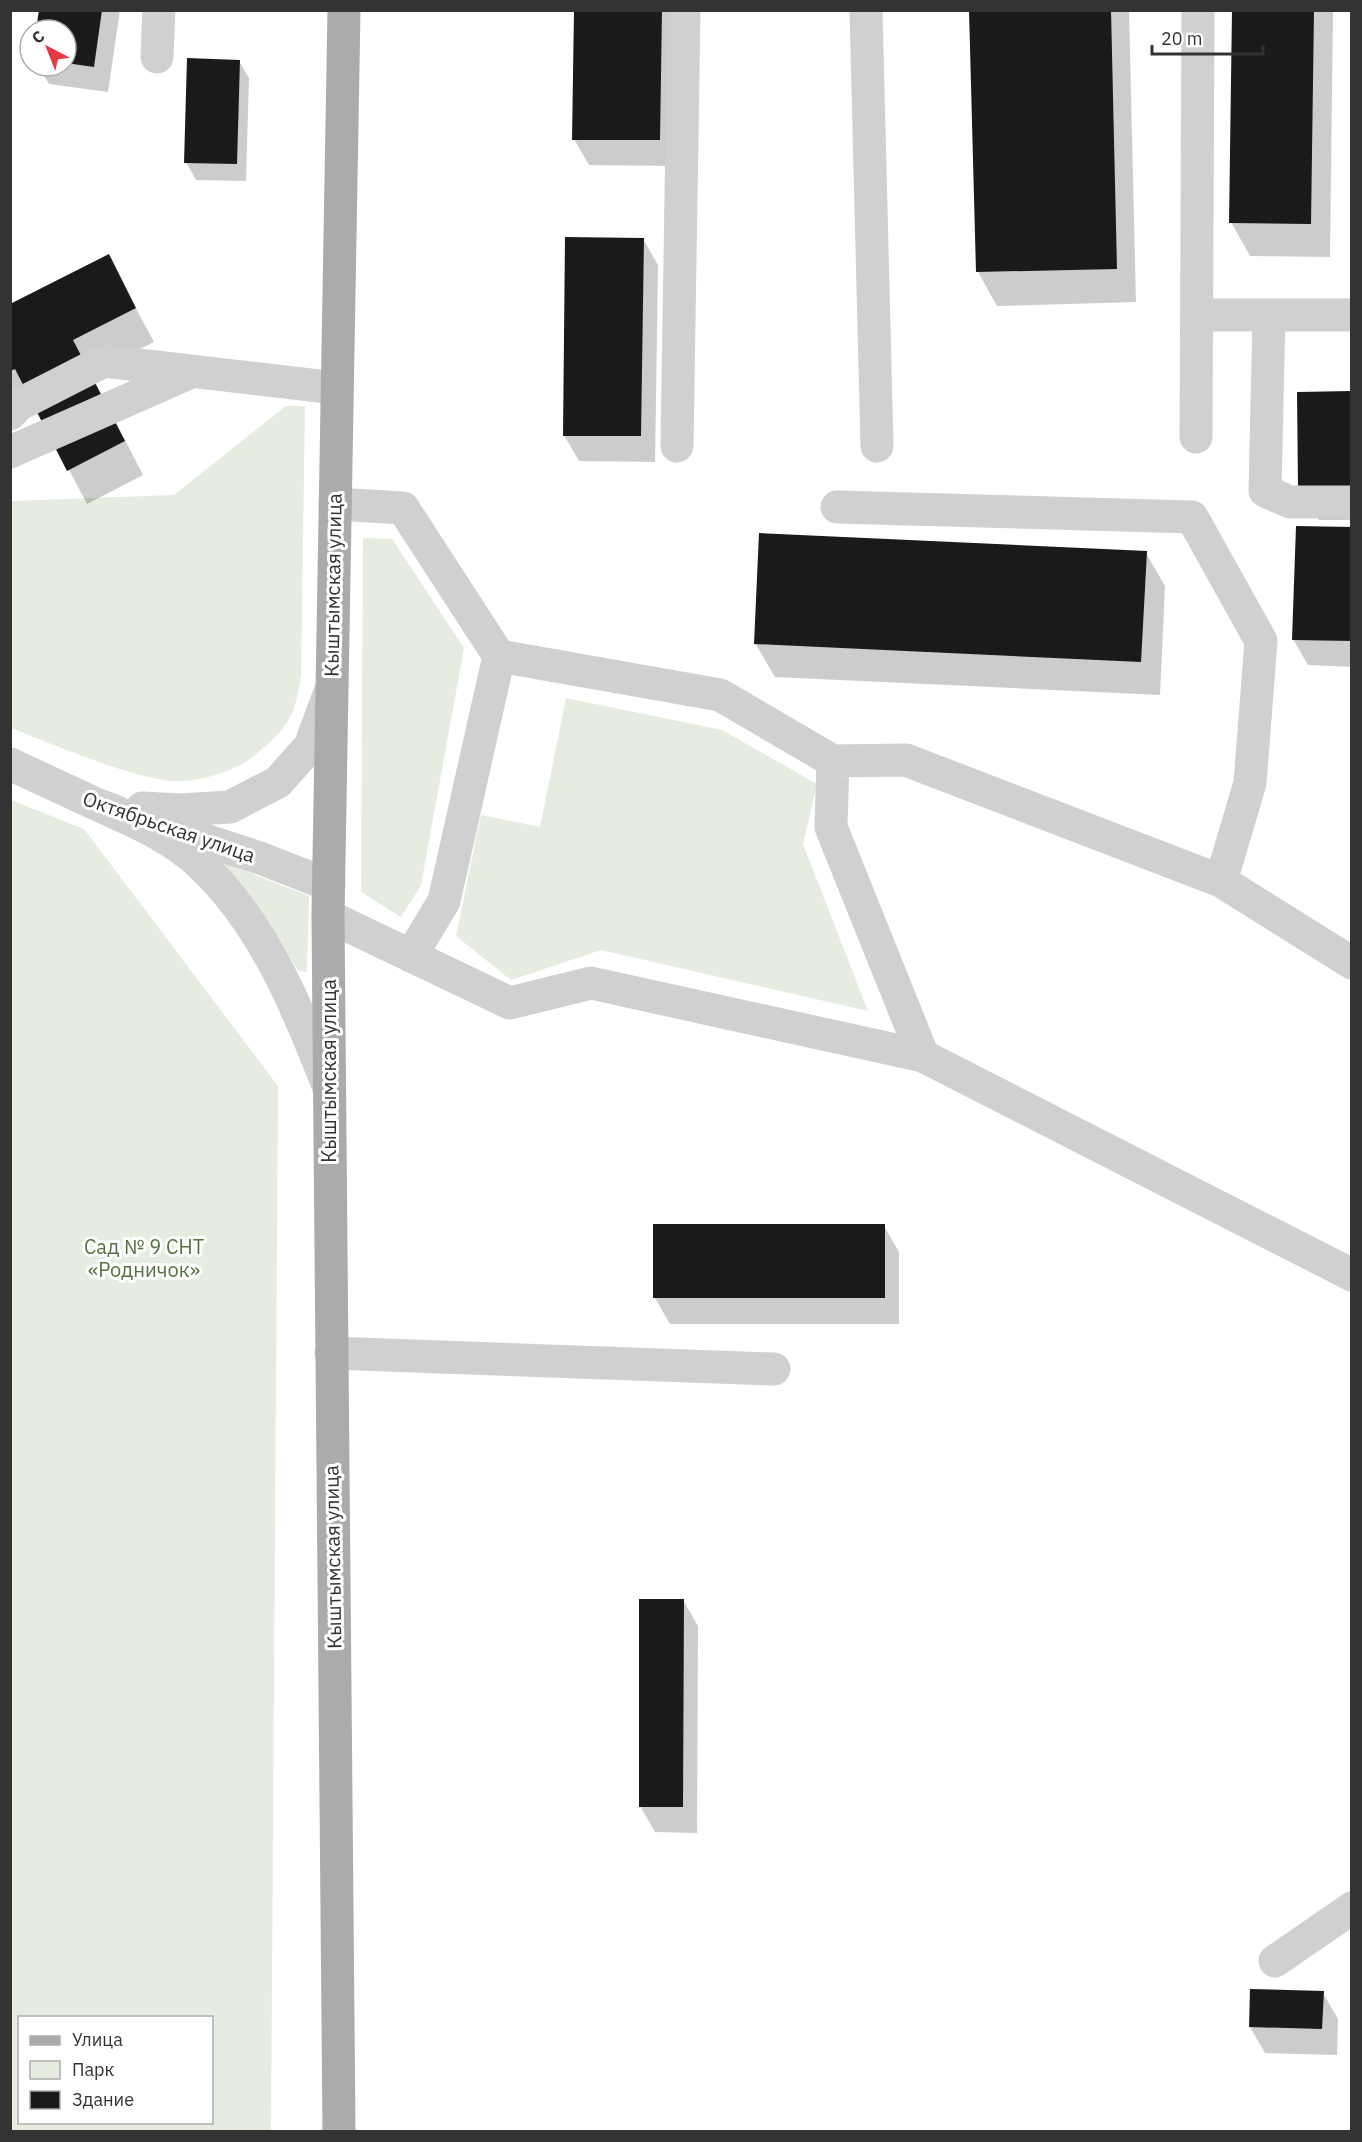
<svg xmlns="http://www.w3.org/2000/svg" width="1362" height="2142" viewBox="0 0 1362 2142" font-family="'IBM Plex Sans',sans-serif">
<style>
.green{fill:#e6ecdf;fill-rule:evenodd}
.shadow{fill:#0003}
.building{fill:#1a1a1a}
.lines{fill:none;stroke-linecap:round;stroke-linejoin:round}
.minor{stroke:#d0d0d0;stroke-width:33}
.major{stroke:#ababab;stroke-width:33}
.labels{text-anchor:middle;stroke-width:6;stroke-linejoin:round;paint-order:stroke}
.street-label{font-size:20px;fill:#333;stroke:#fff}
.park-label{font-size:20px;fill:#56703f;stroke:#fff}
</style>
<rect width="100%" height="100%" fill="#fff"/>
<path class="green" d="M 286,406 L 305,406 L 301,673 C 296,712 291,724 260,751 C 240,769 208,780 181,781 C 141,783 51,743 11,728 L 11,501 L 174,495 Z
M 363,538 L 392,539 L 464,648 L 421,885 L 401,917 L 361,892 Z
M 566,698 L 722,730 L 817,784 L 803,844 L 868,1011 L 601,950 L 511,980 L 456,936 L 481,815 L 540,827 Z
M 11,800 L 84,829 L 278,1086 L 271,2131 L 11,2131 ZM 20,2018 L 212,2018 L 212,2122 L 20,2122 Z
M 225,863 L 309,896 L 307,972 L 298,971 C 277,934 254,901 223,871 Z"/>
<path class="shadow" d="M 41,10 L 120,10 L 108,92 L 49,84 L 38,66 L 66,66 L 66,30 L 38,30 Z
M 575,10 L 676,10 L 674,166 L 589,165 L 574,139 Z
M 971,10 L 1129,10 L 1136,302 L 997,306 L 978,272 Z
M 1233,10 L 1333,10 L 1330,257 L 1250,256 L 1231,222 Z
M 239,61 L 249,78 L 246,181 L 196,180 L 186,162 Z
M 10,133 L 12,135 L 12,200 L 10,200 Z
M 643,239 L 658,265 L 655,462 L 579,461 L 564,435 Z
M 108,256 L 154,342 L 91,374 L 143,475 L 87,504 L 34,403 L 10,415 L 10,306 Z
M 1352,393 L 1352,520 L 1319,520 L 1299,486 Z
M 1352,529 L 1352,667 L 1308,665 L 1293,639 Z
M 1146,553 L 1165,586 L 1160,695 L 775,677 L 755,643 Z
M 884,1226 L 899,1252 L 899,1324 L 670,1324 L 655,1298 Z
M 683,1600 L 698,1626 L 697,1833 L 655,1832 L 640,1806 Z
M 1323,1993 L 1338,2019 L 1337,2055 L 1265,2053 L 1250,2027 Z"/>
<path class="building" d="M 39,10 L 102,10 L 94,67 L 66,63 L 66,30 L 36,30 Z
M 574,10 L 662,10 L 660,140 L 572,140 Z
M 969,10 L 1111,10 L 1117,269 L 976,272 Z
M 1232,10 L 1314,10 L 1311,224 L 1229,223 Z
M 187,58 L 240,60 L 237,164 L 184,163 Z
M 565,237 L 644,238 L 641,436 L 563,436 Z
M 109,254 L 136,308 L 73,340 L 125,441 L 67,471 L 15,369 L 10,371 L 10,304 Z
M 1352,391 L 1352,486 L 1298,487 L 1297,392 Z
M 1296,526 L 1352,527 L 1352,641 L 1292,640 Z
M 759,533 L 1147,551 L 1141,662 L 754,644 Z
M 653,1224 L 885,1224 L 885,1298 L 653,1298 Z
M 639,1599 L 684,1599 L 683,1807 L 639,1807 Z
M 1250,1989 L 1324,1991 L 1322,2029 L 1249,2027 Z"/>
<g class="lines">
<path class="minor" d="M 866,10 L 877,446
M 157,57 L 159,10
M 1197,315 L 1352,315
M 1269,315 L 1265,491 L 1290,502 L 1352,502
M 10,414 L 18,405 L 104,361 L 336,388
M 1196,437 L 1198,10
M 677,446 L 684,10
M 10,452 L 189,373
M 335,504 L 403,508 L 499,656 L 720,695 L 833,761 L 906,760 L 1221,881 L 1352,963
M 837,507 L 1192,517 L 1261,641 L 1250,783 L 1221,881
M 833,761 L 831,827 L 923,1056
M 10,764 L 96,804 L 117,812
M 96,804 C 131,820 170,836 199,863 C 263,922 298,1008 329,1088
M 142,808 L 180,810 L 230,807 L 278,782 L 310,746 L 330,692
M 167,828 L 260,858 L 329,885
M 328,916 L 510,1003 L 591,983 L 923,1056 L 1352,1275
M 411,956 L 444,901 L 499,656
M 331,1353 L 774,1369
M 1275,1961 L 1352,1908"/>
<path class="major" d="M 339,2132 L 328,916 L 344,10"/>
</g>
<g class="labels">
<g class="street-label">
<text transform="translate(333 585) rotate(-89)" y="7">Кыштымская улица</text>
<text transform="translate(169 827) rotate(19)" y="7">Октябрьская улица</text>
<text transform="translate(329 1071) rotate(-90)" y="7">Кыштымская улица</text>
<text transform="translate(333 1557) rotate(-91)" y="7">Кыштымская улица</text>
</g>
<g class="park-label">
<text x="144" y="1254">Сад № 9 СНТ<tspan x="144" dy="23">«Родничок»</tspan></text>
</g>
</g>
<rect width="1362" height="2142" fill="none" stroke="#333333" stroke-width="24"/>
<rect x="18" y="2016" width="195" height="108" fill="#ffffff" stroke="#adadad" stroke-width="1.5"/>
<rect x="30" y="2036" width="30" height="9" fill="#ababab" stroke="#adadad" stroke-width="1.5"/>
<text x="72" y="2046" font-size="18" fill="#333333">Улица</text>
<rect x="30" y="2061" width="30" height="18" fill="#e6ecdf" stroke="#adadad" stroke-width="1.5"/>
<text x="72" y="2076" font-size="18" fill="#333333">Парк</text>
<rect x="30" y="2091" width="30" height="18" fill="#1a1a1a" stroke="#adadad" stroke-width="1.5"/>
<text x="72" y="2106" font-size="18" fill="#333333">Здание</text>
<g transform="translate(48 48) rotate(318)"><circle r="28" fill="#ffffff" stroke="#adadad" stroke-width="1.5"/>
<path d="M0-4.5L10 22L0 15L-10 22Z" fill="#e63946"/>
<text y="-9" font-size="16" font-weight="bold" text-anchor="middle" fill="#333333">С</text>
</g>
<path d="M1152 45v9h111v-9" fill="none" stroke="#333333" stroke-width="3"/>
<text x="1161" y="45" font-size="18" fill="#333333" stroke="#ffffff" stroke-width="4.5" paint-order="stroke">20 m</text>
</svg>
